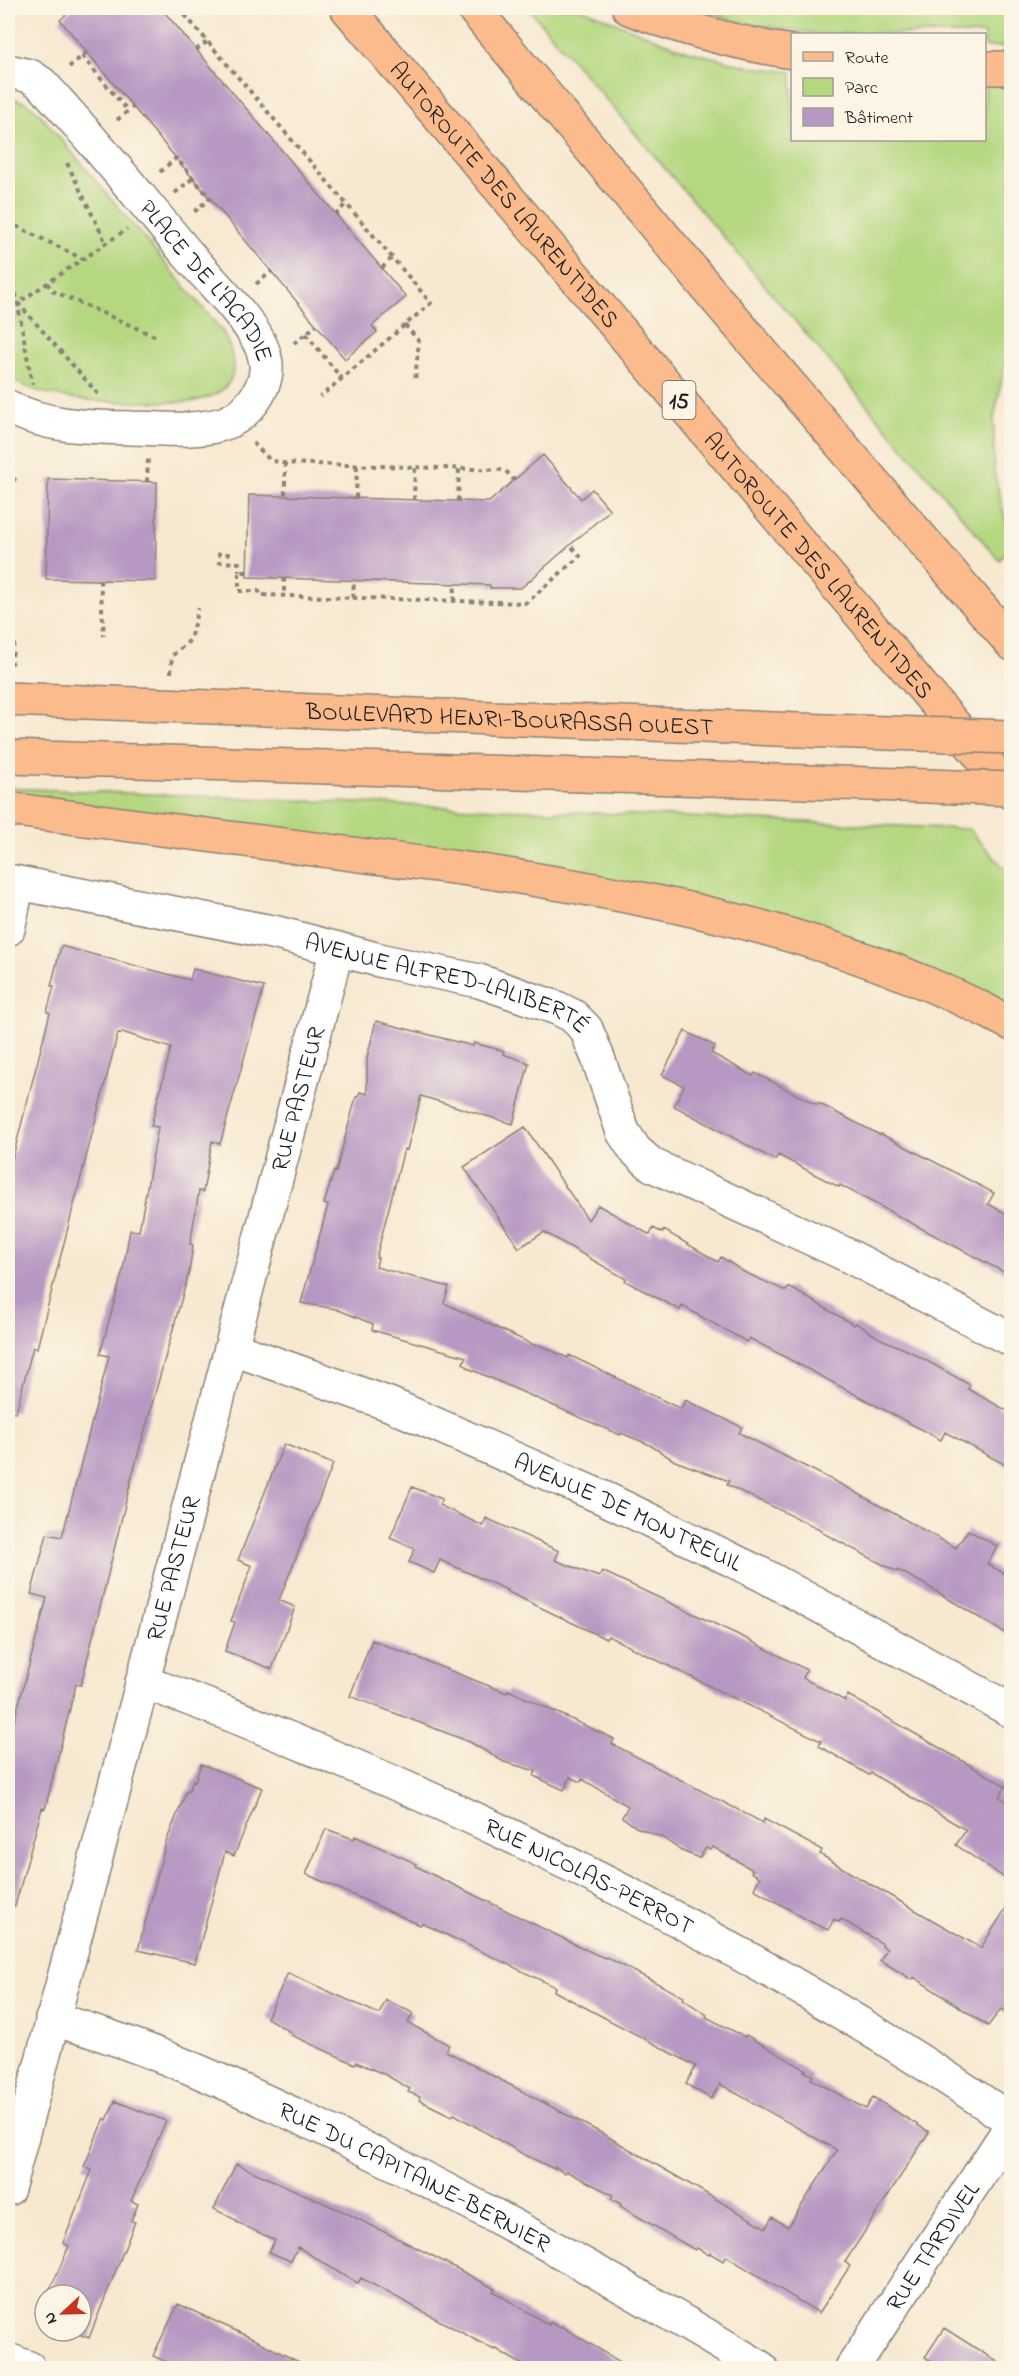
<svg xmlns="http://www.w3.org/2000/svg" width="1019" height="2376" viewBox="0 0 1019 2376" font-family="'Indie Flower',sans-serif">
<style>
.green{fill:#b4d780;stroke:#687a4e;stroke-width:1.5}
.building{fill:#b798c2}
.lines{fill:none;stroke-linecap:round;stroke-linejoin:round}
.minor-casing{stroke:#8a8276;stroke-width:36}
.major-casing{stroke:#8a8276;stroke-width:36}
.highway-casing{stroke:#8a8276;stroke-width:36}
.path{stroke:#8a8276;stroke-width:4;stroke-dasharray:4.5 4.5;stroke-linecap:butt}
.minor{stroke:#fff;stroke-width:33}
.major{stroke:#fbbb8c;stroke-width:33}
.highway{stroke:#fbbb8c;stroke-width:33}
.major-bridge-casing{stroke:#8a8276;stroke-width:36;stroke-linecap:butt}
.major-bridge{stroke:#fbbb8c;stroke-width:33}
.labels{text-anchor:middle;stroke-width:4.5;stroke-linejoin:round;paint-order:stroke}
.shield{fill:#fcf5e5;stroke:#5f5d58;stroke-width:1.5}
.shield-label{font-size:22px;font-weight:bold;fill:#1c1c1c}
.street-label{font-size:24px;fill:#1c1c1c;stroke:#fcf5e5}
</style>
<rect width="100%" height="100%" fill="#fcf5e5"/>
<filter id="ink" filterUnits="userSpaceOnUse"><feTurbulence type="fractalNoise" baseFrequency=".0167" numOctaves="2"/><feDisplacementMap in="SourceGraphic" scale="12" xChannelSelector="R" yChannelSelector="G"/><feConvolveMatrix kernelMatrix="1 2 1 2 8 2 1 2 1" color-interpolation-filters="sRGB"/></filter>
<filter id="wash" filterUnits="userSpaceOnUse"><feTurbulence type="fractalNoise" baseFrequency=".008" numOctaves="4" result="noise"/><feDisplacementMap in="SourceGraphic" scale="24" xChannelSelector="R" yChannelSelector="G"/><feGaussianBlur stdDeviation="1.35" result="paint"/><feColorMatrix in="noise" values="0 0 0 0 0 0 0 0 0 0 0 0 0 0 0 0 0 1.4 0 .05"/><feComposite in="paint" operator="in"/></filter>
<g filter="url(#wash)">
<rect width="100%" height="100%" fill="#f7e8d0"/>
<path class="green" d="M 528,8 L 580,8 L 684,50 L 750,67 L 792,72 L 792,140 L 984,140 L 985,83 L 1011,85 L 1011,333 L 994,419 L 994,472 L 1012,546 L 999,560 Z
M 695,8 L 1011,8 L 1011,47 L 985,47 L 984,34 L 816,34 L 734,21 Z
M 8,97 L 25,102 L 38,112 L 223,332 C 243,371 235,394 190,402 C 135,401 54,408 8,377 Z
M 8,788 L 969,829 L 1011,876 L 1011,1011 L 891,956 L 8,795 Z"/>
<g id="blocks">
<path class="building" d="M 74,8 L 161,8 L 406,297 L 372,326 L 377,332 L 345,359 L 60,20 Z
M 543,455 L 581,499 L 592,489 L 610,510 L 521,588 L 490,588 L 490,585 L 247,577 L 249,495 L 489,502 Z
M 48,479 L 157,482 L 155,581 L 46,579 Z
M 61,946 L 190,980 L 193,969 L 264,987 L 220,1144 L 212,1141 L 203,1192 L 199,1191 L 190,1244 L 193,1245 L 189,1272 L 132,1476 L 81,1685 L 76,1684 L 45,1809 L 42,1808 L 15,1906 L 8,1905 L 8,1744 L 47,1598 L 31,1594 L 47,1534 L 62,1537 L 84,1452 L 109,1356 L 100,1354 L 123,1270 L 130,1230 L 139,1231 L 158,1127 L 151,1126 L 171,1048 L 122,1032 L 121,1034 L 118,1033 L 37,1348 L 33,1347 L 16,1412 L 8,1411 L 8,1176 L 50,1013 L 47,1012 L 54,986 L 51,986 Z
M 376,1021 L 473,1046 L 474,1043 L 504,1051 L 503,1054 L 529,1063 L 513,1124 L 421,1096 L 407,1150 L 404,1149 L 376,1258 L 378,1258 L 376,1267 L 449,1287 L 444,1303 L 536,1346 L 537,1344 L 568,1358 L 569,1355 L 681,1409 L 685,1400 L 742,1427 L 739,1433 L 848,1488 L 956,1548 L 968,1530 L 997,1546 L 987,1564 L 1011,1577 L 1011,1637 L 924,1584 L 898,1570 L 897,1572 L 821,1532 L 822,1530 L 727,1485 L 729,1481 L 675,1461 L 648,1444 L 621,1433 L 620,1435 L 470,1369 L 463,1363 L 466,1357 L 372,1330 L 373,1324 L 336,1309 L 301,1303 L 328,1205 L 324,1204 L 334,1171 L 336,1172 L 356,1097 L 358,1097 L 360,1092 L 367,1094 L 367,1058 Z
M 685,1031 L 715,1046 L 711,1053 L 753,1076 L 755,1073 L 817,1105 L 818,1103 L 880,1135 L 881,1134 L 994,1193 L 988,1204 L 1011,1216 L 1011,1276 L 840,1185 L 839,1187 L 778,1155 L 775,1160 L 674,1106 L 684,1086 L 662,1075 Z
M 525,1127 L 588,1220 L 598,1205 L 650,1235 L 653,1228 L 663,1233 L 664,1230 L 718,1262 L 721,1257 L 744,1272 L 786,1291 L 789,1287 L 854,1325 L 856,1323 L 879,1338 L 911,1352 L 970,1385 L 968,1389 L 1011,1413 L 1011,1468 L 945,1432 L 941,1440 L 749,1338 L 747,1342 L 682,1306 L 680,1310 L 625,1281 L 626,1279 L 544,1232 L 519,1248 L 464,1167 Z
M 284,1444 L 333,1464 L 279,1600 L 295,1607 L 272,1669 L 225,1651 L 235,1622 L 231,1621 L 252,1566 L 238,1560 Z
M 412,1487 L 442,1499 L 439,1505 L 483,1526 L 486,1518 L 559,1551 L 555,1560 L 599,1577 L 602,1571 L 743,1637 L 807,1670 L 803,1678 L 845,1701 L 848,1695 L 1006,1786 L 999,1796 L 1011,1805 L 1011,1882 L 956,1845 L 966,1830 L 871,1773 L 869,1775 L 819,1746 L 821,1741 L 608,1636 L 606,1639 L 506,1591 L 507,1590 L 440,1560 L 434,1573 L 409,1562 L 415,1549 L 390,1538 Z
M 372,1640 L 507,1693 L 508,1690 L 614,1739 L 612,1744 L 763,1823 L 764,1819 L 822,1850 L 820,1854 L 849,1872 L 981,1948 L 1011,1900 L 1011,2016 L 1001,2009 L 988,2026 L 914,1977 L 912,1980 L 880,1960 L 887,1949 L 882,1946 L 883,1944 L 841,1919 L 839,1922 L 834,1919 L 828,1930 L 811,1922 L 754,1889 L 760,1877 L 751,1872 L 753,1870 L 713,1847 L 710,1850 L 706,1848 L 699,1858 L 682,1851 L 663,1838 L 636,1827 L 622,1817 L 628,1806 L 582,1779 L 581,1782 L 570,1777 L 564,1790 L 534,1776 L 536,1771 L 504,1762 L 470,1742 L 350,1696 Z
M 201,1764 L 262,1788 L 234,1856 L 225,1852 L 195,1963 L 138,1950 L 166,1842 L 187,1790 L 189,1791 L 193,1780 L 195,1781 Z
M 326,1829 L 354,1839 L 355,1836 L 417,1864 L 416,1866 L 429,1873 L 593,1953 L 605,1958 L 606,1957 L 684,1997 L 683,1999 L 707,2015 L 706,2017 L 745,2037 L 746,2035 L 806,2070 L 804,2071 L 813,2076 L 811,2079 L 866,2109 L 873,2097 L 929,2132 L 845,2262 L 850,2266 L 819,2313 L 726,2256 L 723,2261 L 710,2253 L 709,2255 L 697,2248 L 695,2250 L 620,2206 L 621,2204 L 611,2199 L 613,2195 L 566,2171 L 565,2173 L 555,2167 L 554,2169 L 523,2154 L 454,2114 L 452,2116 L 419,2100 L 420,2097 L 408,2092 L 410,2089 L 386,2075 L 356,2062 L 355,2064 L 291,2035 L 292,2033 L 267,2018 L 288,1973 L 379,2014 L 386,2000 L 413,2013 L 408,2023 L 449,2045 L 446,2051 L 603,2134 L 766,2228 L 772,2217 L 788,2227 L 837,2150 L 720,2084 L 711,2099 L 686,2084 L 696,2066 L 554,1991 L 555,1987 L 422,1923 L 420,1925 L 306,1874 Z
M 115,2101 L 166,2121 L 131,2201 L 138,2204 L 131,2221 L 135,2222 L 89,2338 L 71,2331 L 81,2331 L 81,2295 L 52,2295 L 53,2293 L 49,2292 L 69,2246 L 63,2243 L 92,2170 L 84,2167 L 104,2118 L 107,2120 Z
M 236,2164 L 344,2212 L 435,2257 L 495,2289 L 493,2291 L 549,2325 L 550,2322 L 560,2328 L 561,2326 L 630,2368 L 527,2368 L 495,2348 L 494,2350 L 361,2278 L 358,2283 L 346,2277 L 298,2247 L 291,2261 L 269,2252 L 275,2240 L 236,2222 L 236,2220 L 214,2209 Z
M 178,2304 L 247,2336 L 311,2368 L 179,2368 L 153,2356 Z
M 944,2328 L 1007,2368 L 942,2368 L 925,2357 Z"/>
</g>
</g>
<g filter="url(#ink)">
<use href="#blocks" fill-opacity="0" stroke="#8a8276" stroke-width="1.5"/>
<g class="lines">
<defs>
<g id="minor">
<path id="s1" d="M 8,71 L 30,76 L 42,84 C 94,140 141,199 190,257 C 211,282 259,327 265,358 C 271,382 252,410 230,421 C 218,427 204,428 190,429 C 171,430 151,428 131,428 C 88,427 47,427 8,407"/>
<path id="s2" d="M 8,881 L 277,933 L 383,961 L 479,981 L 557,1008 L 573,1016 L 586,1029 L 598,1058 L 623,1132 L 635,1150 L 652,1165 L 845,1254 L 1012,1340"/>
<path d="M 8,929 L 18,883"/>
<path id="s3" d="M 231,1348 L 389,1404 L 606,1499 L 763,1575 L 1012,1711"/>
<path id="s4" d="M 142,1682 C 208,1704 273,1732 338,1759 C 571,1856 802,1979 1012,2121"/>
<path id="s5" d="M 52,2019 C 141,2043 227,2083 310,2122 C 465,2196 614,2279 761,2368"/>
<path id="s6" d="M 8,2189 L 337,949"/>
<path d="M 8,2360 L 29,2368"/>
<path id="s7" d="M 852,2368 L 1012,2125"/>
</g>
<g id="major">
<path id="s8" d="M 8,699 L 826,731"/>
<path d="M 8,757 L 871,784"/>
</g>
<g id="highway">
<path id="s9" d="M 347,8 L 1012,793"/>
<path d="M 473,8 L 718,301 L 1012,644"/>
<path d="M 629,8 C 682,29 736,43 792,52"/>
<path d="M 984,68 L 1012,68"/>
<path d="M 8,809 L 482,871 C 665,899 847,936 1012,1024"/>
</g>
</defs>
<use href="#minor" class="minor-casing"/>
<use href="#major" class="major-casing"/>
<use href="#highway" class="highway-casing"/>
<path class="path" d="M 179,8 L 431,303 L 320,397
M 196,50 L 208,41
M 82,56 L 128,111
M 69,67 L 87,52
M 117,120 L 133,107
M 67,163 L 106,243
M 160,172 L 176,158 L 210,198 L 193,213
M 175,193 L 193,178
M 335,215 L 346,204
M 8,222 L 83,259
M 8,249 L 32,384
M 382,268 L 392,258
M 47,283 L 53,291 L 159,338
M 256,284 L 272,271
M 405,325 L 419,341 L 415,380
M 306,334 L 342,379
M 294,343 L 317,325
M 98,394 L 18,303 L 127,229
M 253,443 L 270,460 L 282,463 L 505,470 L 514,480
M 285,463 L 285,496
M 147,482 L 148,458
M 8,489 L 16,477
M 356,498 L 357,465
M 414,500 L 415,467
M 458,501 L 459,469
M 230,554 L 219,554 L 219,562 L 239,563 L 239,572
M 247,572 L 239,572 L 239,591 L 259,591 L 260,595 L 526,603 L 580,556 L 570,545
M 284,578 L 284,596
M 100,580 L 104,636
M 353,598 L 354,581
M 454,601 L 455,585
M 11,665 L 14,643
M 171,673 L 172,656 L 190,640 L 198,608"/>
<use href="#minor" class="minor"/>
<use href="#major" class="major"/>
<use href="#highway" class="highway"/>
<defs>
<path id="major-bridge" d="M 826,731 L 1012,737
M 871,784 L 1012,789"/>
</defs>
<use href="#major-bridge" class="major-bridge-casing"/>
<use href="#major-bridge" class="major-bridge"/>
</g>
</g>
<g class="labels">
<rect class="shield" x="662.5" y="381" width="33" height="38" rx="4.5"/>
<g class="shield-label">
<text x="679" y="408">15</text>
</g>
<g class="street-label">
<text dy="8" stroke="none"><textPath href="#s9" startOffset="244">AUTOROUTE DES LAURENTIDES</textPath></text>
<text dy="8" stroke="none"><textPath href="#s1" startOffset="294">PLACE DE L'ACADIE</textPath></text>
<text dy="8" stroke="none"><textPath href="#s9" startOffset="730">AUTOROUTE DES LAURENTIDES</textPath></text>
<text dy="8" stroke="none"><textPath href="#s8" startOffset="502">BOULEVARD HENRI-BOURASSA OUEST</textPath></text>
<text dy="8" stroke="none"><textPath href="#s2" startOffset="452">AVENUE ALFRED-LALIBERTÉ</textPath></text>
<text dy="8" stroke="none"><textPath href="#s6" startOffset="1128">RUE PASTEUR</textPath></text>
<text dy="8" stroke="none"><textPath href="#s3" startOffset="430">AVENUE DE MONTREUIL</textPath></text>
<text dy="8" stroke="none"><textPath href="#s6" startOffset="642">RUE PASTEUR</textPath></text>
<text dy="8" stroke="none"><textPath href="#s4" startOffset="488">RUE NICOLAS-PERROT</textPath></text>
<text dy="8" stroke="none"><textPath href="#s5" startOffset="396">RUE DU CAPITAINE-BERNIER</textPath></text>
<text dy="8" stroke="none"><textPath href="#s7" startOffset="146">RUE TARDIVEL</textPath></text>
</g>
</g>
<rect width="1019" height="2376" fill="none" stroke="#fcf5e5" stroke-width="30"/>
<rect x="791" y="33" width="195" height="108" fill="#fcf5e5" stroke="#a29e95" stroke-width="1.5"/>
<rect x="803" y="52" width="30" height="9" fill="#fbbb8c" stroke="#a29e95" stroke-width="1.5"/>
<text x="845" y="63" font-size="18" fill="#1c1c1c">Route</text>
<rect x="803" y="78" width="30" height="18" fill="#b4d780" stroke="#a29e95" stroke-width="1.5"/>
<text x="845" y="93" font-size="18" fill="#1c1c1c">Parc</text>
<rect x="803" y="108" width="30" height="18" fill="#b798c2" stroke="#a29e95" stroke-width="1.5"/>
<text x="845" y="123" font-size="18" fill="#1c1c1c">Bâtiment</text>
<g transform="translate(63 2313) rotate(248)"><circle r="28" fill="#fcf5e5" stroke="#a29e95" stroke-width="1.5"/>
<path d="M0-4.5L10 22L0 15L-10 22Z" fill="#c8321e"/>
<text y="-9" font-size="16" font-weight="bold" text-anchor="middle" fill="#1c1c1c">N</text>
</g>
</svg>
